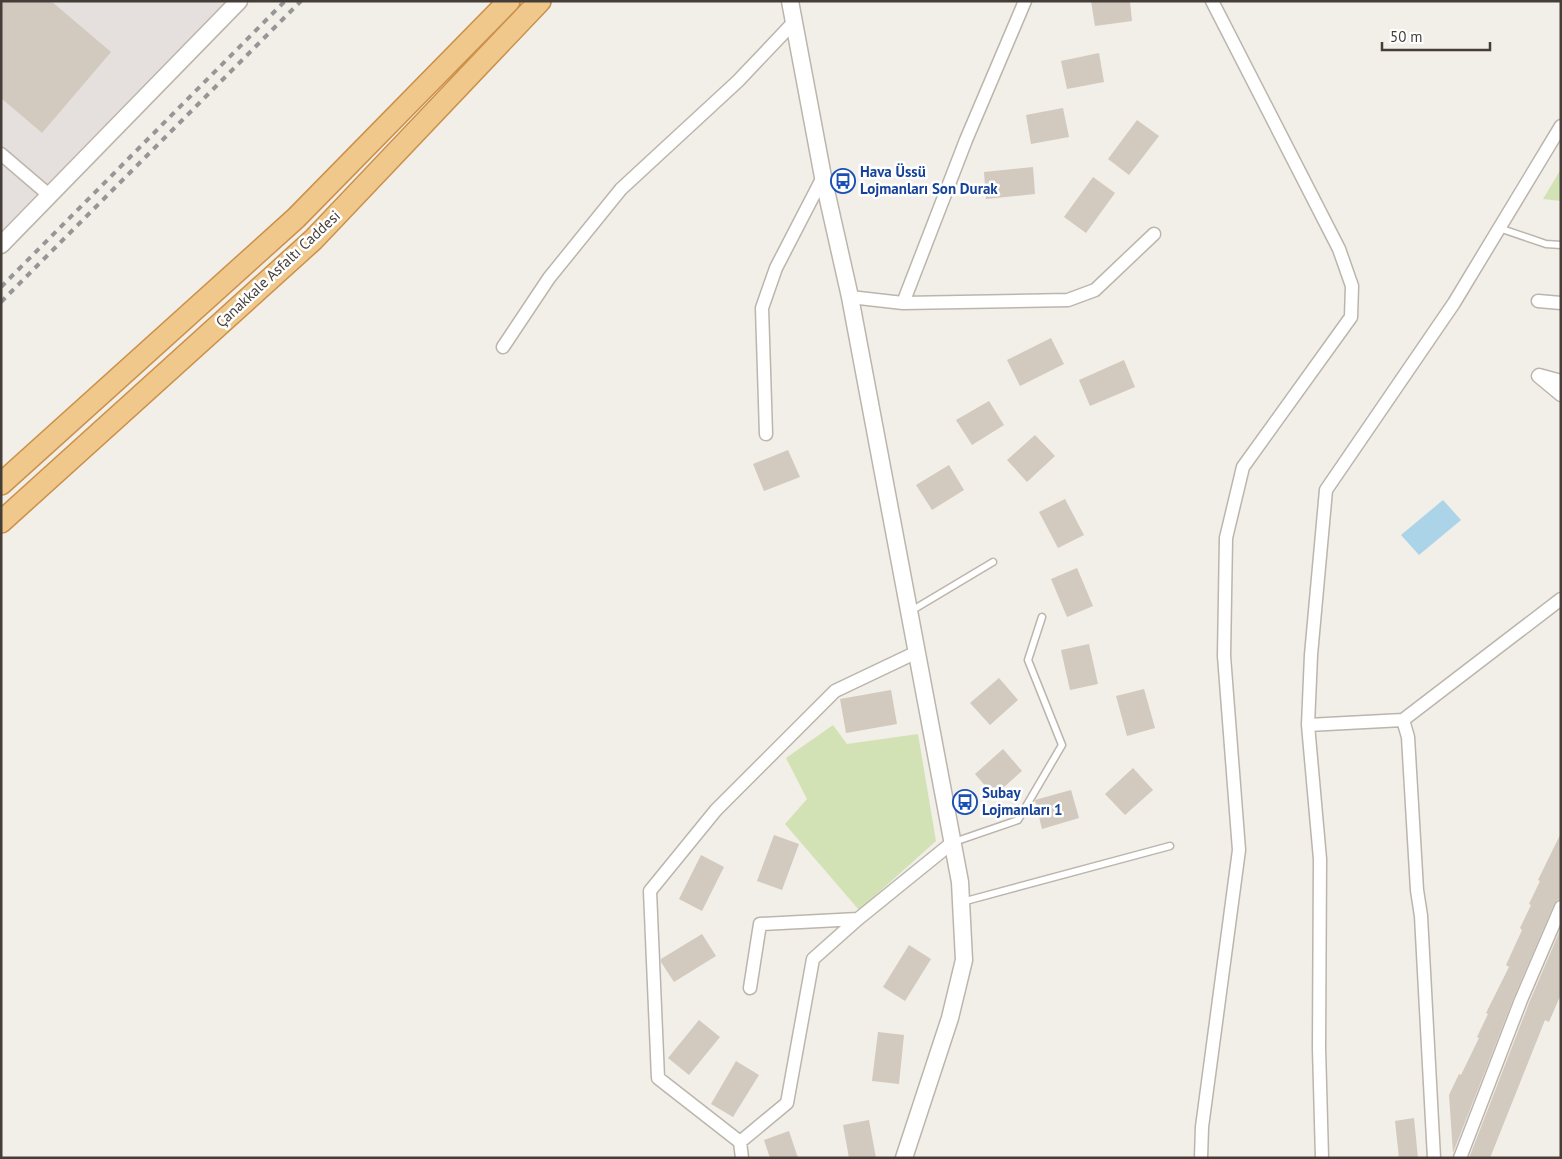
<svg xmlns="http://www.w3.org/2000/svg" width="1562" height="1159" viewBox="0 0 1562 1159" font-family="'PT Sans',sans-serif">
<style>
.industrial{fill:#e5e0dd}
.green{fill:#d2e2b5}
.water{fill:#abd4e8}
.building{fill:#d2c9bf}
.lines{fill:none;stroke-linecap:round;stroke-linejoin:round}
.service-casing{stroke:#bcb5ac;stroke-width:9}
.minor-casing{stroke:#bcb5ac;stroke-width:15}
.tertiary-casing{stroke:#bcb5ac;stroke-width:19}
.trunk-casing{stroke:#cb9049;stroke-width:24}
.service{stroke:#fff;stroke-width:6}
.minor{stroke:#fff;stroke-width:12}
.tertiary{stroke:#fff;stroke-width:16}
.trunk{stroke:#f0c88c;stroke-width:21}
.rail{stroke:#969696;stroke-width:4;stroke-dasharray:6 6;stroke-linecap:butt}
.labels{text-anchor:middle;stroke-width:5;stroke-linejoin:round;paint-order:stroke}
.transit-label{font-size:15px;font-weight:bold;fill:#164399;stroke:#fff;text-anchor:start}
.street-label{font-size:15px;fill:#453e38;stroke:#fff}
</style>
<rect width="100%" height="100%" fill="#f2eee8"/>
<path class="industrial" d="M 1,1 L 237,1 L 1,242 Z"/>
<path class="green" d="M 1561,169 L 1561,201 L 1543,199 Z
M 833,725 L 847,744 L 918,734 L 936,841 L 859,910 L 785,824 L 807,799 L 786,758 Z"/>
<path class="water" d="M 1443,500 L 1461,520 L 1419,555 L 1401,535 Z"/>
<path class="building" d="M 1,1 L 51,1 L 111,52 L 42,133 L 1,98 Z
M 1091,1 L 1130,1 L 1132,21 L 1095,26 Z
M 1099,53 L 1104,82 L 1067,89 L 1061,61 Z
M 1063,108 L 1069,137 L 1031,144 L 1026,115 Z
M 1137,120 L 1159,136 L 1129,175 L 1108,159 Z
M 1033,167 L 1035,194 L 986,199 L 984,172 Z
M 1093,177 L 1115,193 L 1086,233 L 1064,217 Z
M 1051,338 L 1064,364 L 1020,386 L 1007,360 Z
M 1124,360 L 1135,387 L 1090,406 L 1079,380 Z
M 989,401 L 1004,425 L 972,445 L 956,420 Z
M 1035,435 L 1055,456 L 1027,482 L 1007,460 Z
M 788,450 L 800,477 L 764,491 L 753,464 Z
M 949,465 L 964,490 L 932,510 L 916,485 Z
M 1065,499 L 1084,535 L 1058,548 L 1039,512 Z
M 1077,568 L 1093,606 L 1067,617 L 1051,579 Z
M 1089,644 L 1098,684 L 1070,690 L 1061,650 Z
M 999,678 L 1018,700 L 990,725 L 970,703 Z
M 1144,689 L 1155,728 L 1127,736 L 1116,696 Z
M 891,690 L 897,724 L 846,733 L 840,699 Z
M 1003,749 L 1022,771 L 994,796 L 975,774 Z
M 1133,768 L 1153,790 L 1125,815 L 1105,794 Z
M 1071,790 L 1079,818 L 1042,829 L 1035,800 Z
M 1561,833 L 1561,899 L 1557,900 L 1554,904 L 1514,997 L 1453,1153 L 1449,1095 L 1459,1074 L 1461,1075 L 1479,1038 L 1477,1037 L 1488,1014 L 1486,1013 L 1509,967 L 1506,965 L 1522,930 L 1520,928 L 1531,905 L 1529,904 L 1540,881 L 1538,880 Z
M 774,835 L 799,844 L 782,890 L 757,881 Z
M 701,855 L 724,867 L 702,911 L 679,899 Z
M 1561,928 L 1561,994 L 1549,1022 L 1545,1020 L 1490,1158 L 1469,1158 L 1529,1003 Z
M 702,934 L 716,956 L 674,982 L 661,962 L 661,959 Z
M 909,945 L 931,959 L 905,1001 L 883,987 Z
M 699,1020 L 720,1037 L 689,1075 L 668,1058 Z
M 878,1032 L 904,1035 L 899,1084 L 872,1081 Z
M 736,1061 L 759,1075 L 733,1117 L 711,1104 Z
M 1414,1118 L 1418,1158 L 1399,1158 L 1395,1121 Z
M 869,1120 L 876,1158 L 849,1158 L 843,1125 Z
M 789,1131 L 798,1158 L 770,1158 L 764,1140 Z"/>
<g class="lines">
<defs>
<path id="service" d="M 1499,228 L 1546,244 L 1561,245
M 911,611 L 993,562
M 954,842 L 1018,820 L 1062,745 L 1028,660 L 1042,617
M 962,902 L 1170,846"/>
<path id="minor" d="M 1,154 L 49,195
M 850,297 L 903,303 L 1068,300 L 1095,290 L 1154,234
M 1538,301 L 1561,303
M 903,303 L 966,140 L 1025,1
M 503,347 L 549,278 L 621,189 L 738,81 L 794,22
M 1561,381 L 1539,375 L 1538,376 L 1561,395
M 766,434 L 762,308 L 776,268 L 823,177
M 1403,720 L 1408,737 L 1417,890 L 1421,916 L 1434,1158
M 1308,725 L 1403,720 L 1561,599
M 750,988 L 760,924 L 858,919
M 740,1142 L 787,1103 L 813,959 L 858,919 L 953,842
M 742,1158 L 740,1142 L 658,1078 L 650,891 L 716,810 L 835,691 L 917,652
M 1201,1158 L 1202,1127 L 1239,850 L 1224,656 L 1226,538 L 1243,467 L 1351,317 L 1352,286 L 1339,249 L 1212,1
M 1322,1158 L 1319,1048 L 1320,859 L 1308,725 L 1311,655 L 1326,490 L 1454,303 L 1561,126
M 1460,1158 L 1521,1000 L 1561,907"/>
<path id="tertiary" d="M 790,1 L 823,177 L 850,297 L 960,882 L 964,960 L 950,1018 L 904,1158
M 1,245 L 239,1"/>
<path id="trunk" d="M 1,484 L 296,218 L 509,1
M 1,522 L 313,240 L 540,1"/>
</defs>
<use href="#service" class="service-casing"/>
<use href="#minor" class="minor-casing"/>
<use href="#tertiary" class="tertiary-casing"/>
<use href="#trunk" class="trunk-casing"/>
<use href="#service" class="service"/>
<use href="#minor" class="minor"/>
<use href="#tertiary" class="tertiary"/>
<use href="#trunk" class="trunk"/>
<path class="rail" d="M 1,287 L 285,1
M 1,302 L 301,1"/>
</g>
<defs>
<symbol id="bus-ring" viewBox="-11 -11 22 22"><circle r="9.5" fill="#fff" stroke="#1a4fb4" stroke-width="1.5"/><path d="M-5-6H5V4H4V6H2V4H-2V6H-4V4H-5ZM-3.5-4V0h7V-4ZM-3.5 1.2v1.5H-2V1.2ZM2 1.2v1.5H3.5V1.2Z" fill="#1a4fb4"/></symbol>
</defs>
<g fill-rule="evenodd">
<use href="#bus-ring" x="829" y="167" width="28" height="28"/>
<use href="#bus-ring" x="951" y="788" width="28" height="28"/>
</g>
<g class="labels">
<g class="transit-label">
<text x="860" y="177">Hava Üssü<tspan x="860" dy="17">Lojmanları Son Durak</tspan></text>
<text x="982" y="798">Subay<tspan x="982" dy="17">Lojmanları 1</tspan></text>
</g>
<g class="street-label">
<text transform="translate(278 269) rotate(-43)" y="5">Çanakkale Asfaltı Caddesi</text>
</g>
</g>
<rect width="1562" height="1159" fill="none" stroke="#453e38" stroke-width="5"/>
<path d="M1382 42v8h108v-8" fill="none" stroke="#453e38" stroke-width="2.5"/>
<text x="1390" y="42" font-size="15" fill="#453e38" stroke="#ffffff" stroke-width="4" paint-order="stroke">50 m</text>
</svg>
